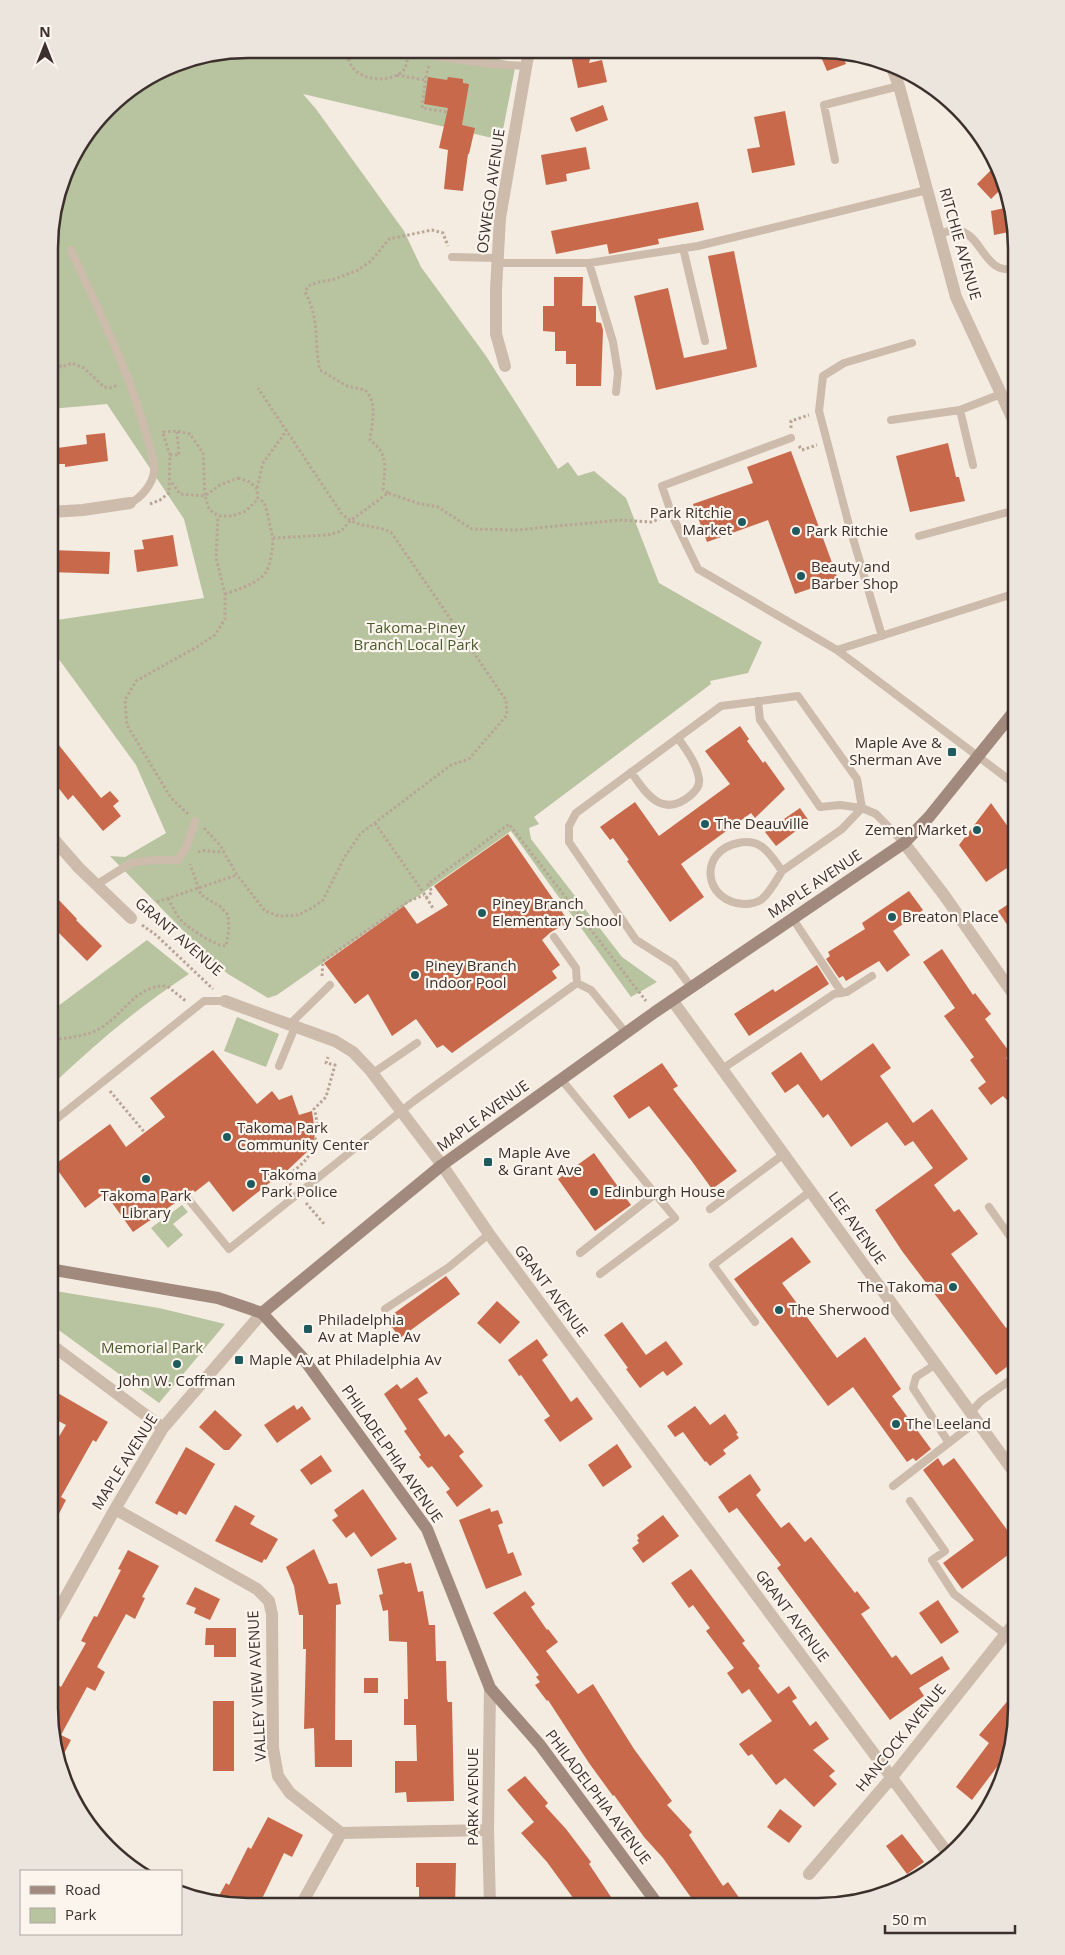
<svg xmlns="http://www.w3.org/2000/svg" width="1065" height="1955" viewBox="0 0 1065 1955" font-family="'Open Sans',sans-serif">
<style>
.green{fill:#b8c4a0}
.building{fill:#c8694b}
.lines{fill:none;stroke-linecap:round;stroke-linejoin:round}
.path{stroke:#b9a596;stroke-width:3;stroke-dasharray:2.5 2.5;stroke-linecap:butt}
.lane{stroke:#cdbbac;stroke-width:8}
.street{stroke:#cdbbac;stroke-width:12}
.secondary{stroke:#a18a7d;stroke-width:12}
.poi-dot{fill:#1f5a5e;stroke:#fbf5ee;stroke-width:2}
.labels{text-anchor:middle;stroke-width:4.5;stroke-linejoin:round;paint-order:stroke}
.street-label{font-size:15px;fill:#3b302b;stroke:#fbf5ee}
.poi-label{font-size:15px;fill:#3b302b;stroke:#fbf5ee;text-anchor:start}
.park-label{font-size:15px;fill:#4a5a2e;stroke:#fbf5ee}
.rim{fill:none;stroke:#3b302b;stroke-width:2.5}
</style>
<rect width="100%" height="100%" fill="#f4ebe1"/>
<path class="green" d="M 248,49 L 459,50 L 516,63 L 501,140 L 303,94 L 316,109 L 404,231 L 421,267 L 486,356 L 558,469 L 568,462 L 578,476 L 594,471 L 626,498 L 659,583 L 762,642 L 748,673 L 710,681 L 711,684 L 534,817 L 539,824 L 529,828 L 531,839 L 622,957 L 657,982 L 631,997 L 511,831 L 277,995 L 268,998 L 228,974 L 216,964 L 110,856 L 125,857 L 166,833 L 136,765 L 50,647 L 50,621 L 204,598 L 184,519 L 107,404 L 50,409 L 50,222 L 69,159 L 116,98 L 172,64 Z
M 147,940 L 189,974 C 140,1006 95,1044 53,1084 L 49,1080 L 50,1012 Z
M 237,1017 L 279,1034 L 266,1067 L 224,1051 Z
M 182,1205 L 188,1212 L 173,1224 L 183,1235 L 168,1248 L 151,1228 Z
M 49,1290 L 159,1308 L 225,1324 L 159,1403 L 49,1323 Z"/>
<path class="building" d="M 570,51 L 592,51 L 589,63 L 602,60 L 607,82 L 578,88 Z
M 819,52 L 841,52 L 846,64 L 827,71 Z
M 428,77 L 447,80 L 448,77 L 463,79 L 463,83 L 469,84 L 462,125 L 475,128 L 469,154 L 468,154 L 463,191 L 444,189 L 448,150 L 439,148 L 448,108 L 424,104 Z
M 603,105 L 608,120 L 576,132 L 570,118 Z
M 785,111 L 795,165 L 752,173 L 747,149 L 760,147 L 754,117 Z
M 586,147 L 590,169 L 566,174 L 567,181 L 546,185 L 541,155 Z
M 996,165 L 1006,184 L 991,199 L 977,184 Z
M 698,202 L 704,230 L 658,239 L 659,244 L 609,254 L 607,244 L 556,254 L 551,231 Z
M 1009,207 L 1014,231 L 994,235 L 991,211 Z
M 734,251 L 757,367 L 656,390 L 634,296 L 668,288 L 684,358 L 727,349 L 708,256 Z
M 554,277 L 583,277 L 582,306 L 596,306 L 596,322 L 601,323 L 603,330 L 601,386 L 576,386 L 576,364 L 566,364 L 566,351 L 555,351 L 555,332 L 543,331 L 543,306 L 554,306 Z
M 105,433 L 108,461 L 65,467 L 65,464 L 50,464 L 50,449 L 87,444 L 86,435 Z
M 948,443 L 956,477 L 959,477 L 965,501 L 910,512 L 896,456 Z
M 791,451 L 838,579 L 795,594 L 768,520 L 707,542 L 693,504 L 753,483 L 747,467 Z
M 173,535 L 178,566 L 137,572 L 134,550 L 144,549 L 142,540 Z
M 50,550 L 110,552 L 109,574 L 50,572 Z
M 740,726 L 749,739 L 747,741 L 763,763 L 765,761 L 785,789 L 755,818 L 751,813 L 681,864 L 704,897 L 670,922 L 627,861 L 629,860 L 613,838 L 610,840 L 600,827 L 635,802 L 659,836 L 730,784 L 705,751 Z
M 50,734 L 101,798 L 110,791 L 119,801 L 113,806 L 121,816 L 103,831 L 73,795 L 68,800 L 50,777 Z
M 991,803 L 1016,838 L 1016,862 L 986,882 L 959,845 Z
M 800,808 L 809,821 L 776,846 L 765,832 Z
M 508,834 L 569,922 L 551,932 L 542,940 L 560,965 L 552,971 L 557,978 L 452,1053 L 443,1045 L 437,1048 L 416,1019 L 392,1036 L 368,994 L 355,1004 L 324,963 L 404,906 L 417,924 L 448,905 L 434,886 Z
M 909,891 L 923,910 L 893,931 L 910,955 L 887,972 L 879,961 L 846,981 L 843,976 L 839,978 L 826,959 L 830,956 L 828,952 L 865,929 L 862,923 Z
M 58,899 L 77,919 L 76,920 L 102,946 L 87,961 L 50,924 L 50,906 Z
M 1016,899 L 1016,938 L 998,911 Z
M 942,949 L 973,995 L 975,993 L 991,1014 L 985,1019 L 1011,1054 L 1006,1058 L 1016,1070 L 1016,1093 L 1007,1100 L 1003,1096 L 991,1105 L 978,1088 L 986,1082 L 970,1060 L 974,1057 L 944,1016 L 955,1008 L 923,962 Z
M 817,965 L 829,984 L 749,1036 L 734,1014 L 773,989 L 775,992 Z
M 873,1043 L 891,1068 L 880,1076 L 913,1123 L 932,1109 L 968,1159 L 934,1185 L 954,1212 L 959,1209 L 978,1234 L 951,1254 L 1006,1328 L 1016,1320 L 1016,1360 L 996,1375 L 902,1251 L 875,1210 L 933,1168 L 913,1141 L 905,1146 L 887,1122 L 851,1147 L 828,1114 L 823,1118 L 798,1084 L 785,1093 L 771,1073 L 801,1052 L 821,1081 Z
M 213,1050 L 257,1104 L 272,1091 L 279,1100 L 292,1095 L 299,1115 L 312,1111 L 315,1132 L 314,1141 L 309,1150 L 275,1182 L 273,1180 L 233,1212 L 209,1181 L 195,1192 L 193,1190 L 190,1192 L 187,1190 L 182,1190 L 180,1193 L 181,1199 L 133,1232 L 105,1193 L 85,1208 L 54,1165 L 110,1124 L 126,1147 L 165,1117 L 150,1098 Z
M 662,1063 L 678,1086 L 673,1089 L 737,1171 L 712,1189 L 691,1160 L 649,1106 L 629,1119 L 613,1096 Z
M 594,1153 L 631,1205 L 595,1231 L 558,1179 Z
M 792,1237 L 811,1262 L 782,1283 L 837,1358 L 865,1337 L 901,1389 L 892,1396 L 931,1449 L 916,1461 L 913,1458 L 907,1462 L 853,1387 L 828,1406 L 734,1279 Z
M 446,1276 L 460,1294 L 400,1338 L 386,1319 Z
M 497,1301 L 520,1322 L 500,1344 L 477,1323 Z
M 622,1322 L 646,1355 L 666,1341 L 683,1364 L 667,1376 L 663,1371 L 640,1388 L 626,1369 L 628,1368 L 604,1335 Z
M 537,1339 L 548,1355 L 542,1360 L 571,1402 L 577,1397 L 593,1419 L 560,1442 L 544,1420 L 550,1416 L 521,1375 L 519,1376 L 508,1360 Z
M 417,1377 L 428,1393 L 418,1399 L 445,1437 L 449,1434 L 464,1452 L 459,1456 L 483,1486 L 457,1507 L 446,1492 L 450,1489 L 432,1466 L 428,1468 L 419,1457 L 421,1455 L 404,1431 L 407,1429 L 384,1394 L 397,1384 L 401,1389 Z
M 49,1388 L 108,1422 L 96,1442 L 93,1440 L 61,1497 L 66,1500 L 49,1533 L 49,1453 L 66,1425 L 49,1416 Z
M 294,1405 L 297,1410 L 302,1406 L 311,1419 L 277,1443 L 264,1425 Z
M 695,1406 L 710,1425 L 725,1414 L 738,1433 L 736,1434 L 739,1438 L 723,1450 L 726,1454 L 710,1466 L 706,1461 L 705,1462 L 683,1432 L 675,1437 L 667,1426 Z
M 215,1410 L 242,1435 L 229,1450 L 224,1450 L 199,1427 Z
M 617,1444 L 632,1467 L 603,1487 L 588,1465 Z
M 186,1447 L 215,1464 L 186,1515 L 179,1511 L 177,1515 L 155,1503 Z
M 321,1455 L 332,1471 L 311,1485 L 300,1470 Z
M 938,1458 L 943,1466 L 954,1458 L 1016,1542 L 1016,1549 L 962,1589 L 943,1563 L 974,1540 L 923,1470 Z
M 750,1474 L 761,1490 L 756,1495 L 781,1528 L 789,1522 L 805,1542 L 811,1537 L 855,1593 L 857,1591 L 870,1608 L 861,1614 L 892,1658 L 896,1655 L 911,1675 L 942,1656 L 950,1669 L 919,1688 L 924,1696 L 890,1720 L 777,1568 L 781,1565 L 737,1508 L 729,1513 L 718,1497 Z
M 363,1489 L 397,1539 L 371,1557 L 354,1532 L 346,1538 L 332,1520 L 338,1516 L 334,1510 Z
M 235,1505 L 255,1516 L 250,1524 L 278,1539 L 266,1560 L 264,1559 L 262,1563 L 215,1541 Z
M 490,1508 L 491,1512 L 498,1510 L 503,1523 L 498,1525 L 508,1554 L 513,1552 L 522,1575 L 486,1589 L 459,1520 Z
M 663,1515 L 679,1536 L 643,1563 L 632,1548 L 639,1543 L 637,1540 L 639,1539 L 637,1535 Z
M 314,1549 L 329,1584 L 337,1583 L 341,1604 L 336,1605 L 335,1740 L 352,1740 L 352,1767 L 315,1767 L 314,1728 L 304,1729 L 306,1649 L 303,1649 L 303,1615 L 299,1615 L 294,1586 L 286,1567 Z
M 128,1550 L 159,1566 L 142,1597 L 145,1598 L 135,1619 L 126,1614 L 97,1667 L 105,1672 L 95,1691 L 87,1687 L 61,1735 L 71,1740 L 58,1765 L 49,1699 L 57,1684 L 61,1687 L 86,1643 L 81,1641 L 94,1616 L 97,1617 L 121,1570 L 118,1569 Z
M 404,1562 L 405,1564 L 411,1563 L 418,1592 L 423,1591 L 429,1625 L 435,1625 L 436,1661 L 446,1661 L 447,1699 L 448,1702 L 452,1702 L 454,1801 L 407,1802 L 406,1792 L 395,1793 L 395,1761 L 417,1761 L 416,1725 L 404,1725 L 404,1699 L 408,1699 L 407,1642 L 389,1641 L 388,1610 L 383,1611 L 379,1595 L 383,1594 L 377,1569 Z
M 691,1569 L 745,1641 L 742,1643 L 760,1666 L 758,1668 L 778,1694 L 789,1686 L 797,1698 L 792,1701 L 810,1726 L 816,1721 L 829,1739 L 813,1750 L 835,1771 L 829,1776 L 837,1784 L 814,1807 L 785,1778 L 776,1785 L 752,1754 L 748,1756 L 739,1744 L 772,1721 L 749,1689 L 742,1694 L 727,1673 L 734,1668 L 706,1631 L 710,1628 L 693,1605 L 689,1608 L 671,1583 Z
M 195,1587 L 220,1599 L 210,1620 L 194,1613 L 196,1608 L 186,1604 Z
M 525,1591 L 535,1604 L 531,1607 L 547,1630 L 548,1629 L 558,1642 L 546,1651 L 578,1694 L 593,1684 L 634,1749 L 672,1801 L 667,1805 L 692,1832 L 689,1835 L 723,1886 L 728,1882 L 745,1906 L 697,1906 L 663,1858 L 644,1837 L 614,1795 L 613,1796 L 589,1763 L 548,1700 L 547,1701 L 535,1685 L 540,1682 L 536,1677 L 539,1675 L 493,1613 Z
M 938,1600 L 959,1632 L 941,1644 L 919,1613 Z
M 206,1628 L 236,1628 L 236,1657 L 214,1657 L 214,1645 L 205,1645 Z
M 364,1678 L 378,1678 L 378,1693 L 364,1693 Z
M 1016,1691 L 1016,1721 L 1009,1751 L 972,1800 L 956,1787 L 989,1743 L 979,1735 Z
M 213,1701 L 234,1701 L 234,1771 L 213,1771 Z
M 525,1776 L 548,1803 L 545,1806 L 566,1829 L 591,1862 L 589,1864 L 617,1906 L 579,1906 L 547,1862 L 521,1833 L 534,1822 L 507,1790 Z
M 780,1809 L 802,1826 L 789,1843 L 767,1827 Z
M 268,1817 L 303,1835 L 292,1857 L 284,1853 L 259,1905 L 215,1903 L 226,1883 L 229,1885 L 248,1847 L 251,1849 Z
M 902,1834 L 924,1862 L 907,1874 L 886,1846 Z
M 416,1863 L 456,1863 L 455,1905 L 419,1905 L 419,1887 L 416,1887 Z"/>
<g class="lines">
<path class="path" d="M 292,49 C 307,55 322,57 337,49
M 347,49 C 348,55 348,60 351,65 C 359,79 382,82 395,76 C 399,75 402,71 405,69 L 410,50
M 414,50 L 424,52
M 429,66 L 426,76 L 422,108 L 447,112
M 397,75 L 425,80
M 50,365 L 58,364 L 61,367 L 72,363 L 84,368 L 104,387 L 110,388 L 118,385
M 791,428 L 791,421 L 809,415
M 163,432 L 177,431 L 190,434 L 203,453 L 205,496 L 180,494 L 171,481
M 799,446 L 802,450 L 817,445
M 170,455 L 179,455 L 177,431
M 238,478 L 250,482 L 257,489 L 258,499 L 246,511 L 232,516 L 218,516 L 209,509 L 205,496 L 220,485 Z
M 257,488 L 263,463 L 287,430
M 388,493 L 383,489 C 385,468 389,454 370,440 C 372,424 378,402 365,390 L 347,386 L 320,370 C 313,340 321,322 305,292 L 308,286 L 319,282 L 335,279 L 358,270 L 371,261 L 389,239 L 432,230 L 443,233 L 448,246
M 150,504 L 160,500 L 169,493 L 170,455 L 162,431
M 273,538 L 328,535 L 341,531 L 350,521 L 388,493 L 417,503 L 438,507 L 472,529 L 518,530 L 619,520 L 651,522 L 662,518
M 225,594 C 237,590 259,583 266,572 C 271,564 272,550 273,541 C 273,538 266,505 264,503 C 263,501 260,500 258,499
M 188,814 L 171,798 L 127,725 L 125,700 L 136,681 L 195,648 L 215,635 L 225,619 L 225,594 L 216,558 L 218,516
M 375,823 L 423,892 L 434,910
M 204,828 L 220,845 L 237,875 L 265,911 L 279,916 L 298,915 L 312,908 L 323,900 L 344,858 L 360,834 L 451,765 L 469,759 L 507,715 L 506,700 L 391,532 C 373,524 358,529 342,514 L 258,388
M 198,852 C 207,848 212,854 223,851
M 168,898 C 172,906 175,913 181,920 C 188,928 215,946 226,946 L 229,929 L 228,915 L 221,907 L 201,895 L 190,864
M 426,898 L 432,892 L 428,884 L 509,824 L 646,1001
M 157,902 L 237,875
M 142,925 L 156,935 L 213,989
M 322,976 L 323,961 L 409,901 L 424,895
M 49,1040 C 66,1038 84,1037 99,1029 C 123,1016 136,984 167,986 L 187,1002
M 110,1091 L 145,1133
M 283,1176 L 291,1185
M 285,1178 C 302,1164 314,1157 316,1133 C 317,1124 317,1117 314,1109 L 326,1097 L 335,1065 L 326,1063 L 328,1057
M 306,1203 L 325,1225"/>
<path class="lane" d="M 433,56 L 492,64 L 527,66
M 835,160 L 824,105 L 899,86
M 939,234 C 944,233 950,230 954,230 C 984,231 982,277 1016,268
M 683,248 L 705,341
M 71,250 C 99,312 130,372 147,437 C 150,447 155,461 154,471 C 153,484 141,498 130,503
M 452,257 L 497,258
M 497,263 L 589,263 L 613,342 L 618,373 L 616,392
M 589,263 L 698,246 L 927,190
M 960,410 L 973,465
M 891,420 L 960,410 L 1001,394
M 791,438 L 662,486 L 672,515 L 698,569 L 837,650 L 1008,779 L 1016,779
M 919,536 L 1016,510
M 882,636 L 849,525 L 819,411 L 823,376 L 844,363 L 912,343
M 837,650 L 1016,593
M 758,701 L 760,720 L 820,807 L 840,805 L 862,808
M 631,772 C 647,795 663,819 691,795 C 696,790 700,786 699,779 C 697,763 686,750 678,738
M 782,871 C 776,881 770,892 762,899 C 757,903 750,904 744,904 C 703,902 698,851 738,843 C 762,838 770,854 782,871 L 842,829 L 862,808
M 96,885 L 131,863 L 153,860 L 178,860 L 187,846 L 195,821
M 793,919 L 842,993
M 554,937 L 576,968 L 577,983
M 691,987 L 674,964 L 636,940 L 569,842 L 569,826 L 576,813 L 721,706 L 798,696 L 857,779 L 862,808 L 876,814 L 904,843
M 289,1025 L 330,985
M 279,1066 L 295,1027
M 722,1069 L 834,994 L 847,992 L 872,976
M 373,1073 L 417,1043
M 561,1079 L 675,1218 L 600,1274
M 49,1125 L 204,1001 L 225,1001
M 185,1195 L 229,1249 L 414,1101 L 577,983 L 591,990 L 626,1033
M 989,1207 L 1016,1245
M 710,1209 L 784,1154
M 580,1253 L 655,1194
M 385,1309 L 449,1267 L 489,1234
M 755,1322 L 713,1265 L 811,1191
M 936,1364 L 916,1377 L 913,1388 L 949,1443
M 971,1412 L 981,1401 L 1016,1376
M 893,1486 L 977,1421
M 910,1501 L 945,1551 L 932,1560 L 954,1594 L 1005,1634"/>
<path class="street" d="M 891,65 L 899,86 L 956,297 L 1016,426
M 505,366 L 496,334 L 496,289 L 500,218 L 529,50
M 50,512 L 83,510 L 130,503
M 50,835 L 79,868 L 131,918
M 904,843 L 944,895 L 1016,998
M 672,1000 L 1016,1475
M 225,1001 L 335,1041 L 353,1052 L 370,1070 L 442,1165 L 489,1234 L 949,1855
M 49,1343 L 163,1428
M 115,1509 L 257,1589 L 269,1601 L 272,1614 L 273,1748 L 278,1776 L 290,1793 L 341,1833 L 488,1830
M 49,1627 L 115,1509 L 163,1428 L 262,1313
M 809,1874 L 892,1777 L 1016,1621
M 301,1905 L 341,1833
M 490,1905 L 488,1830 L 490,1688"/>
<path class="secondary" d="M 49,1269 L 218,1298 L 262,1313 L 303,1358 L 427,1529 L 490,1688 L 540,1745 L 659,1906
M 262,1313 L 442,1165 L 655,1012 L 904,843 L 929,817 L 1016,709"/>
</g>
<g class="poi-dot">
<circle cx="742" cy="522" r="5"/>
<circle cx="796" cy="531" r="5"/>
<circle cx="801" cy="576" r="5"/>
<rect x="947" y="747" width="10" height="10" rx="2.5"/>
<circle cx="705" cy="824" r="5"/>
<circle cx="977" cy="830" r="5"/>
<circle cx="482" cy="913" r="5"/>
<circle cx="892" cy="917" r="5"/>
<circle cx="415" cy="975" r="5"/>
<circle cx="227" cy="1137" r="5"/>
<rect x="483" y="1157" width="10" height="10" rx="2.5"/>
<circle cx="146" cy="1179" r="5"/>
<circle cx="251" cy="1184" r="5"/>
<circle cx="594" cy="1192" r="5"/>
<circle cx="953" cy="1287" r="5"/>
<circle cx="779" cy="1310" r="5"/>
<rect x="303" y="1324" width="10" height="10" rx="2.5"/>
<rect x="234" y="1355" width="10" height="10" rx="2.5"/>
<circle cx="177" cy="1364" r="5"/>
<circle cx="896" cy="1424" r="5"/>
</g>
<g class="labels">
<g class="street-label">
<text transform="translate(491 191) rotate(-82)" y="5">OSWEGO AVENUE</text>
<text transform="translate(960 244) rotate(74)" y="5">RITCHIE AVENUE</text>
<text transform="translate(815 884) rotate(-34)" y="5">MAPLE AVENUE</text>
<text transform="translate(179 937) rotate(41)" y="5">GRANT AVENUE</text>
<text transform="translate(483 1116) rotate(-36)" y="5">MAPLE AVENUE</text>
<text transform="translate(857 1228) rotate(54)" y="5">LEE AVENUE</text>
<text transform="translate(551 1291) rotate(53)" y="5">GRANT AVENUE</text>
<text transform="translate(392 1454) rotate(55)" y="5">PHILADELPHIA AVENUE</text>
<text transform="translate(125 1462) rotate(-58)" y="5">MAPLE AVENUE</text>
<text transform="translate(792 1616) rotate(53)" y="5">GRANT AVENUE</text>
<text transform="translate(257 1686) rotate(-93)" y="5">VALLEY VIEW AVENUE</text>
<text transform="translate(901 1738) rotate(-51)" y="5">HANCOCK AVENUE</text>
<text transform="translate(473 1797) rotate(-90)" y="5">PARK AVENUE</text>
<text transform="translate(598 1797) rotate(53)" y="5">PHILADELPHIA AVENUE</text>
</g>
<g class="poi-label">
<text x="732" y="518" text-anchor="end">Park Ritchie<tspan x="732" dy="17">Market</tspan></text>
<text x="806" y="536">Park Ritchie</text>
<text x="811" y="572">Beauty and<tspan x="811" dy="17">Barber Shop</tspan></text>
<text x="942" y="748" text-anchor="end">Maple Ave &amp;<tspan x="942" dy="17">Sherman Ave</tspan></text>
<text x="715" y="829">The Deauville</text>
<text x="967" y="835" text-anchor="end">Zemen Market</text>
<text x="492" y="909">Piney Branch<tspan x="492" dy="17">Elementary School</tspan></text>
<text x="902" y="922">Breaton Place</text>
<text x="425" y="971">Piney Branch<tspan x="425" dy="17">Indoor Pool</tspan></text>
<text x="237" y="1133">Takoma Park<tspan x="237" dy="17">Community Center</tspan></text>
<text x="498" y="1158">Maple Ave<tspan x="498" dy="17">&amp; Grant Ave</tspan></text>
<text x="261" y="1180">Takoma<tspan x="261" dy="17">Park Police</tspan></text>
<text x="604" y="1197">Edinburgh House</text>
<text x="146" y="1201" text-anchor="middle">Takoma Park<tspan x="146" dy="17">Library</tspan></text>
<text x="943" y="1292" text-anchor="end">The Takoma</text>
<text x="789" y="1315">The Sherwood</text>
<text x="318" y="1325">Philadelphia<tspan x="318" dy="17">Av at Maple Av</tspan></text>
<text x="249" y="1365">Maple Av at Philadelphia Av</text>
<text x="177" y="1386" text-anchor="middle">John W. Coffman</text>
<text x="906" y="1429">The Leeland</text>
</g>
<g class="park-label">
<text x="416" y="633">Takoma-Piney<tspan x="416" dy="17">Branch Local Park</tspan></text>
<text x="152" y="1353">Memorial Park</text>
</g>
</g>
<path d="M0 0H1065V1955H0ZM248 58H818A190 190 0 0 1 1008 248V1708A190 190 0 0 1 818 1898H248A190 190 0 0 1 58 1708V248A190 190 0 0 1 248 58Z" fill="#ece5de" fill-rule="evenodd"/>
<path class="rim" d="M248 58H818A190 190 0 0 1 1008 248V1708A190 190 0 0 1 818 1898H248A190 190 0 0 1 58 1708V248A190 190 0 0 1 248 58Z"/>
<rect x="20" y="1870" width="162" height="65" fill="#fbf5ee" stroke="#aea6a0"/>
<rect x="30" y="1886" width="25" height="8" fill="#a18a7d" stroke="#aea6a0"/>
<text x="65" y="1895" font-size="15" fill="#3b302b">Road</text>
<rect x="30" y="1908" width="25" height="15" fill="#b8c4a0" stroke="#aea6a0"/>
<text x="65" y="1920" font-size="15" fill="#3b302b">Park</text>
<g transform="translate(45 45)" stroke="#fbf5ee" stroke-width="4" paint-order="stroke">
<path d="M0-4L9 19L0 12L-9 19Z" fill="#3b302b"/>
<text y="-8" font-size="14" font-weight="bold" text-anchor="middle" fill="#3b302b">N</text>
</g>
<path d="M885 1925v8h130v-8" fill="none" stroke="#3b302b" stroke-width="2.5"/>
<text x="892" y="1925" font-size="15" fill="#3b302b" stroke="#fbf5ee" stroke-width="4" paint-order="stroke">50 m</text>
</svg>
